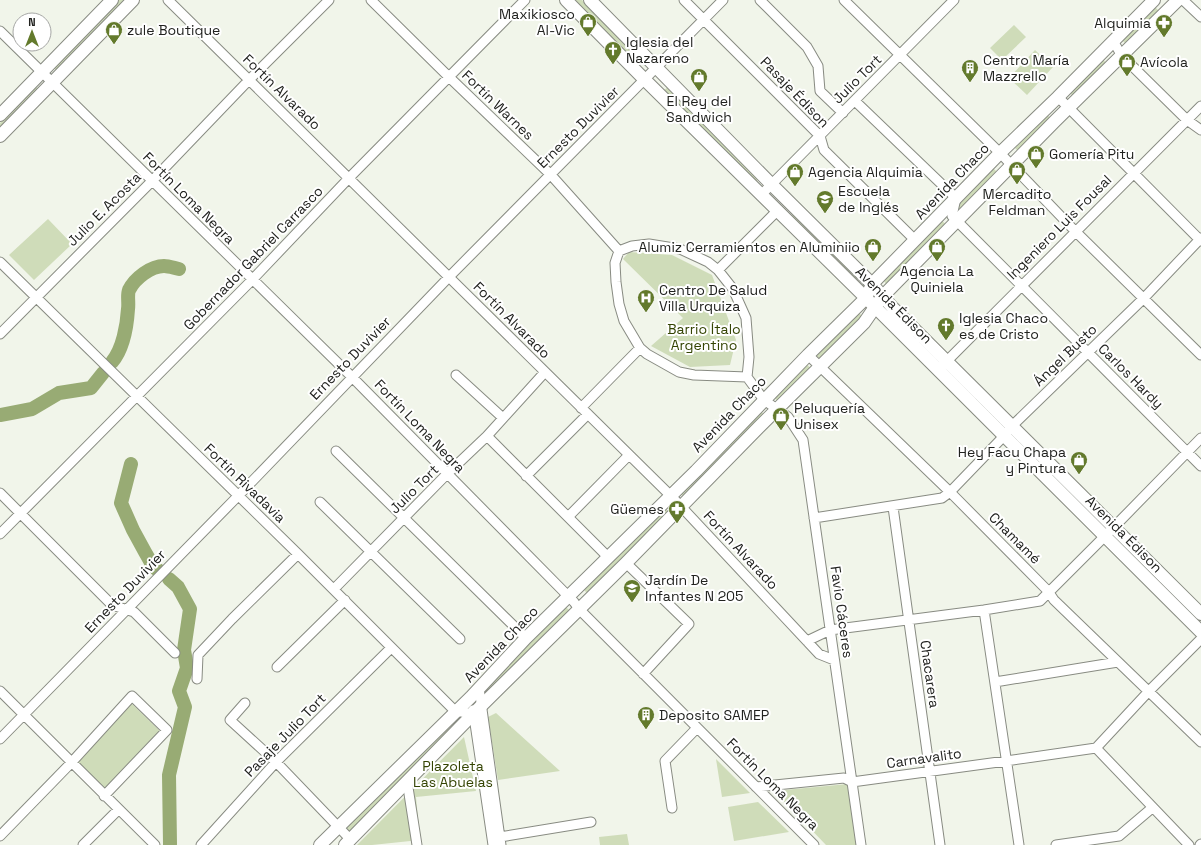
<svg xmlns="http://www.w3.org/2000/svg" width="1201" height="845" viewBox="0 0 1201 845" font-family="'Space Grotesk',sans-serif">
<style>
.green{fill:#cfdcb9}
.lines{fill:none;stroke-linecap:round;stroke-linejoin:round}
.river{stroke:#98ab74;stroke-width:14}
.minor-casing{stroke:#888b82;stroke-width:11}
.major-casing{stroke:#888b82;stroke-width:14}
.minor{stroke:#fff;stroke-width:9}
.major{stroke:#fff;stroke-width:12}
.labels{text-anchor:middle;stroke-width:4;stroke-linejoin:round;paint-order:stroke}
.poi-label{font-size:14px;fill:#21221f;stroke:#fff;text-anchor:start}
.street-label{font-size:14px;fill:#21221f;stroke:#fff}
.park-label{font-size:14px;fill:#344403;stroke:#fff}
</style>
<rect width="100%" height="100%" fill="#f1f5ea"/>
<path class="green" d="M 119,0 L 127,0 L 58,72 L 54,68 Z
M 573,0 L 582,0 L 642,61 L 638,66 Z
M 1155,7 L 1160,12 L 1127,45 L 1122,40 Z
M 1014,25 L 1026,37 L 1002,60 L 990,48 Z
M 1035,50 L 1053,67 L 1027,95 L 1009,78 Z
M 1101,57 L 1106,63 L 1073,96 L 1068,91 Z
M 36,87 L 40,90 L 0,129 L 0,123 Z
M 668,87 L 760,177 L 756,182 L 663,91 Z
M 1047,115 L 1053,120 L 1020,153 L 1015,148 Z
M 992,167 L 997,172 L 961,211 L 956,205 Z
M 795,212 L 860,277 L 856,281 L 791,217 Z
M 48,219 L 72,244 L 34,280 L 9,255 Z
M 942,221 L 948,226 L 888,286 L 883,280 Z
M 629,252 L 672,255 L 712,275 L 736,340 L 730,365 L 690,367 L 651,346 L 683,318 L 623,259 Z
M 859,313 L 864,318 L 821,360 L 816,355 Z
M 806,363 L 811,369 L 779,402 L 773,397 Z
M 760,411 L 766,416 L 684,497 L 679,492 Z
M 664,507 L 669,512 L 587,593 L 582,588 Z
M 565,606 L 570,611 L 489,692 L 483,687 Z
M 131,703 L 161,732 L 106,789 L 76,762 Z
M 496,713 L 560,771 L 498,780 L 488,717 Z
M 446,727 L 451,732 L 350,832 L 344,826 Z
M 464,737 L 476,791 L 416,797 L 420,840 L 372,845 L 357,845 Z
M 716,759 L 750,793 L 722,797 Z
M 848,784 L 856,845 L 826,845 L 774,791 Z
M 758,802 L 789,832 L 734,841 L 728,807 Z
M 627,834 L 629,845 L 600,845 L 599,837 Z"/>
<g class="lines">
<path class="river" d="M 112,362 C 123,349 127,325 128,309 C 129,303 127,295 129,290 C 135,278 151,266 164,266 C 169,266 174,268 179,269
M 0,415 L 32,409 L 59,393 L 91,388 L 103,373
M 131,464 L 121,503 L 133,530 L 145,552 L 153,566 L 159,571
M 169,579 L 178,587 L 190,609 L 184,650 L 187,668 L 179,691 L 185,707 L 169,775 L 170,844"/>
<defs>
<path id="minor" d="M 168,0 L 675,500 L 819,654 L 834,660
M 371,0 L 449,77 L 551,175 L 619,251
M 684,0 L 820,136 L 824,150 L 915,240
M 760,0 L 807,47 L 818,66 L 820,91 L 843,113
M 844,0 L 1000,153 L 1075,231 L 1201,355
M 1183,0 L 1201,17
M 0,31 L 352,377 L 574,602 L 579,609 L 814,845
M 1113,41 L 1122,56 L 1187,120 L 1201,130
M 1058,97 L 1201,241
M 855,101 L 956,198 L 952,216 L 957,221 L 1201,466
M 762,194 L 954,0
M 0,262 L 298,554 L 455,711 L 474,714
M 718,270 L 777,211
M 0,334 L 152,181 L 249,80 L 329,0
M 808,355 L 950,492 L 1048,591 L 1054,600 L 1201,742
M 938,370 L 1201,106
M 456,375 L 503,418
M 747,377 L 694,375 L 679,372 L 647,354 L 640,348 L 624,321 L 619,304 L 616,282 L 615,263 L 619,251 L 632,246 L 649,244 L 680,249 L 708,262 L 718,270 L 733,289 L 746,318 L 749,357 L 747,377 L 764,400 L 788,417 L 803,440 L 861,845
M 581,408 L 640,348
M 487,436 L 608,557
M 336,451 L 526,638
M 526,476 L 588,414
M 0,493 L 112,605 L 134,612 L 175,653
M 320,502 L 460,639
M 893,507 L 940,845
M 568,517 L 629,455
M 814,518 L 942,498 L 950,492 L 1004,436 L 1013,425 L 1144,298 L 1201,238
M 0,534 L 252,280 L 349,178 L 525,0
M 626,563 L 689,624 L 643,674
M 334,589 L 447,474 L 487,436 L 545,372
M 984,610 L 1019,845
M 807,641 L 830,630 L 984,610 L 1040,601 L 1114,527 L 1201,438
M 277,667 L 345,600
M 197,679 L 198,655 L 232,619 L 298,554
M 995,682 L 1118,662
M 479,688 L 501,845
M 0,691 L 155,845
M 245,703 L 230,720 L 276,762 L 350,839
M 473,710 L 493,845
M 0,739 L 238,496 L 449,277 L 723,0
M 1096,748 L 1149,691 L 1201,639
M 1096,748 L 1189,845
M 407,781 L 417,845
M 756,787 L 844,778 L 852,782 L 1006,761 L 1096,748
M 672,808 L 665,761 L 697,728
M 0,836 L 71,763 L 132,696 L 167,730 L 104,796
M 500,837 L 591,822
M 83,845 L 118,810
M 201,845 L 276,762 L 391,648
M 1056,845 L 1119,836 L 1152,808
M 1200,845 L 1201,844"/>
<path id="major" d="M 566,0 L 645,80 L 866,298 L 1201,632
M 590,0 L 772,185 L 872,284 L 893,308 L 1201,614
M 0,115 L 112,0
M 0,136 L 133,0
M 320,845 L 471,697 L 526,638 L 696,471 L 808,355 L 866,298 L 872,284 L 1000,153 L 1058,97 L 1154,0
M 345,845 L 481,706 L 626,563 L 759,427 L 864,323 L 882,297 L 1055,121 L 1178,0"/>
</defs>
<use href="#minor" class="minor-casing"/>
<use href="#major" class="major-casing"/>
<use href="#minor" class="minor"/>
<use href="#major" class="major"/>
</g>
<defs>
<symbol id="shop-pin" viewBox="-11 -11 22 30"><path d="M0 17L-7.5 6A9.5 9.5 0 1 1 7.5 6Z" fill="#637a2c" stroke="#fff"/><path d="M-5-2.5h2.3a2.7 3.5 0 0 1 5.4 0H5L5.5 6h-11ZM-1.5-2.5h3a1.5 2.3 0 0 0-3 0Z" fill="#fff"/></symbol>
<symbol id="pharmacy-pin" viewBox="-11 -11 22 30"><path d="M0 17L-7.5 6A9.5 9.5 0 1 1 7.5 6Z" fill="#637a2c" stroke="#fff"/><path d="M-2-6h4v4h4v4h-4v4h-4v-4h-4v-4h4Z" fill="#fff"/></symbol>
<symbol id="church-pin" viewBox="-11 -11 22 30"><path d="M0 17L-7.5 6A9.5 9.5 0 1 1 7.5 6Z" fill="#637a2c" stroke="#fff"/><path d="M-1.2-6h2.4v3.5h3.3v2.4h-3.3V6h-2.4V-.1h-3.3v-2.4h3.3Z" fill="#fff"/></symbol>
<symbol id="building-pin" viewBox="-11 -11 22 30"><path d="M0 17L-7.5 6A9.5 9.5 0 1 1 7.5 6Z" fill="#637a2c" stroke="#fff"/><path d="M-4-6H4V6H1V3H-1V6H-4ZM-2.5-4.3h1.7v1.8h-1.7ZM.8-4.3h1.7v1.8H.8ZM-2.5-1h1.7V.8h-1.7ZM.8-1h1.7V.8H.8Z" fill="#fff"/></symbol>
<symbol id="school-pin" viewBox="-11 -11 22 30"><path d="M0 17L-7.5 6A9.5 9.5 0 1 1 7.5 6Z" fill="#637a2c" stroke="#fff"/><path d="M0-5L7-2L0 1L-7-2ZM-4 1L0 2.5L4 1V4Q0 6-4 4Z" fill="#fff"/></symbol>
<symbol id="hospital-pin" viewBox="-11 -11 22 30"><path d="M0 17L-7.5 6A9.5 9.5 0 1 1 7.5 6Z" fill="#637a2c" stroke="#fff"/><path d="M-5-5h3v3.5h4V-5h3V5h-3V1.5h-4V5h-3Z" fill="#fff"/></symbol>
</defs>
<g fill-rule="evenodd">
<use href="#shop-pin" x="578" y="12" width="20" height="27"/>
<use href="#pharmacy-pin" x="1154" y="13" width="20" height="27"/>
<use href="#shop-pin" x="104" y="20" width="20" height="27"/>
<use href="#church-pin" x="603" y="40" width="20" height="27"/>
<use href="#shop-pin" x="1117" y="52" width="20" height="27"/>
<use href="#building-pin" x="960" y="58" width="20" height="27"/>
<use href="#shop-pin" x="689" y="67" width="20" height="27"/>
<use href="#shop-pin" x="1026" y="144" width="20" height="27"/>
<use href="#shop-pin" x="1007" y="160" width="20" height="27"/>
<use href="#shop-pin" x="785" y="162" width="20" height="27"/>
<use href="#school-pin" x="815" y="189" width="20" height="27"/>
<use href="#shop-pin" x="863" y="237" width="20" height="27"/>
<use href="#shop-pin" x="927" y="237" width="20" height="27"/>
<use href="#hospital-pin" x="636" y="288" width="20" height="27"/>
<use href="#church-pin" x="936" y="316" width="20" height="27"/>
<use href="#shop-pin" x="771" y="406" width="20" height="27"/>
<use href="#shop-pin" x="1069" y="450" width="20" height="27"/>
<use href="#pharmacy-pin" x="667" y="499" width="20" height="27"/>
<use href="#school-pin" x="622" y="578" width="20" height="27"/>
<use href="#building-pin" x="636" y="705" width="20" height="27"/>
</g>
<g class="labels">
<g class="poi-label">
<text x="575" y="19" text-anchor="end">Maxikiosco<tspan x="575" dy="16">Al-Vic</tspan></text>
<text x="1151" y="28" text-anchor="end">Alquimia</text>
<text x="127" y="35">zule Boutique</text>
<text x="626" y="47">Iglesia del<tspan x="626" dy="16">Nazareno</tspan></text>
<text x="983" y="65">Centro María<tspan x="983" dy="16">Mazzrello</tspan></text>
<text x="1140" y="67">Avícola</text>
<text x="699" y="106" text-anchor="middle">El Rey del<tspan x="699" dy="16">Sandwich</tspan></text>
<text x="1049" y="159">Gomería Pitu</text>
<text x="808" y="177">Agencia Alquimia</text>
<text x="838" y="196">Escuela<tspan x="838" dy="16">de Inglés</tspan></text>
<text x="1017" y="199" text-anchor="middle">Mercadito<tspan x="1017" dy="16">Feldman</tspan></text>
<text x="860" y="252" text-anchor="end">Alumiz Cerramientos en Aluminiio</text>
<text x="937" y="276" text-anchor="middle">Agencia La<tspan x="937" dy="16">Quiniela</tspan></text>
<text x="659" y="295">Centro De Salud<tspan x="659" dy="16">Villa Urquiza</tspan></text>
<text x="959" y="323">Iglesia Chaco<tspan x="959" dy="16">es de Cristo</tspan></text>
<text x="794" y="413">Peluquería<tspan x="794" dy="16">Unisex</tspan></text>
<text x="1066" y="457" text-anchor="end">Hey Facu Chapa<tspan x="1066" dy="16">y Pintura</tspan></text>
<text x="664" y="514" text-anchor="end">Güemes</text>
<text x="645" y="585">Jardín De<tspan x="645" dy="16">Infantes N 205</tspan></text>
<text x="659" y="720">Deposito SAMEP</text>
</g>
<g class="street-label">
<text transform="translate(857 79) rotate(-45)" y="5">Julio Tort</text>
<text transform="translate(282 92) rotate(44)" y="5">Fortín Alvarado</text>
<text transform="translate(795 92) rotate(46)" y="5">Pasaje Édison</text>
<text transform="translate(498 105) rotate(44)" y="5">Fortín Warnes</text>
<text transform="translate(578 127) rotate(-45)" y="5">Ernesto Duvivier</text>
<text transform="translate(952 181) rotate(-46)" y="5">Avenida Chaco</text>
<text transform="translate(189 198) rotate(45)" y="5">Fortín Loma Negra</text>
<text transform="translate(104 209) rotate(-45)" y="5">Julio E. Acosta</text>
<text transform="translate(1059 227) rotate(-45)" y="5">Ingeniero Luis Fousal</text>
<text transform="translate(253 258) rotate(-46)" y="5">Gobernador Gabriel Carrasco</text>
<text transform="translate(894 305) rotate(45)" y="5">Avenida Édison</text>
<text transform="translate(512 320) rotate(45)" y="5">Fortín Alvarado</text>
<text transform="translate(1065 355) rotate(-44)" y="5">Ángel Busto</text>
<text transform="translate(350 358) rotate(-46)" y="5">Ernesto Duvivier</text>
<text transform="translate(1131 376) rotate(45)" y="5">Carlos Hardy</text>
<text transform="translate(729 414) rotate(-46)" y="5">Avenida Chaco</text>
<text transform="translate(420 426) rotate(46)" y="5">Fortín Loma Negra</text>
<text transform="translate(245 483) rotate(44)" y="5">Fortín Rivadavia</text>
<text transform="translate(414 489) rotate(-45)" y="5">Julio Tort</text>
<text transform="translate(1124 534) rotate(45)" y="5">Avenida Édison</text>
<text transform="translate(1015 538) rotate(45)" y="5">Chamamé</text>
<text transform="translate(741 550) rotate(47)" y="5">Fortín Alvarado</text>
<text transform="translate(125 591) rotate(-46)" y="5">Ernesto Duvivier</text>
<text transform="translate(842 612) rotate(82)" y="5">Favio Cáceres</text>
<text transform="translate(501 644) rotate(-46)" y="5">Avenida Chaco</text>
<text transform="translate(930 674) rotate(82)" y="5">Chacarera</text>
<text transform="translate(285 735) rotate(-46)" y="5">Pasaje Julio Tort</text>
<text transform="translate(924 758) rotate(-8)" y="5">Carnavalito</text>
<text transform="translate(773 784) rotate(45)" y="5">Fortín Loma Negra</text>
</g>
<g class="park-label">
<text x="704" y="334">Barrio Ítalo<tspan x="704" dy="16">Argentino</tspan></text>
<text x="453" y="771">Plazoleta<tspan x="453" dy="16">Las Abuelas</tspan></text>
</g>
</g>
<g transform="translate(32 32)"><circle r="19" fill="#ffffff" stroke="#a6a7a5"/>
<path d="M0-3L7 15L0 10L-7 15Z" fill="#637a2c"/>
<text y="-6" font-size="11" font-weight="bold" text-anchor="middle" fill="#21221f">N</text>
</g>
</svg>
